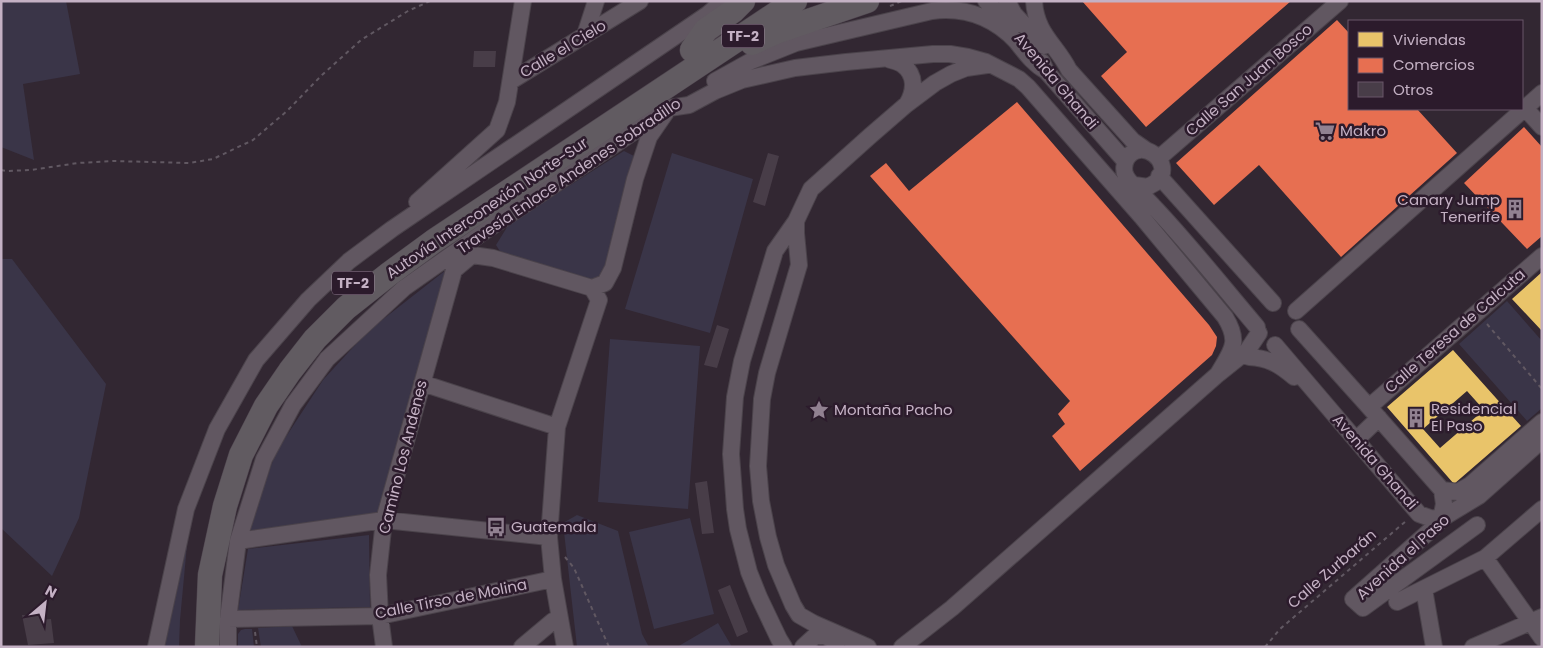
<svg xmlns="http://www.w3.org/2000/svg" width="1543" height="648" viewBox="0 0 1543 648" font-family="Poppins,sans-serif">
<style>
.green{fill:#3a3548}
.homes{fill:#e9c46a;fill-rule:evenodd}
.shops{fill:#e76f51}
.building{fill:#483d48}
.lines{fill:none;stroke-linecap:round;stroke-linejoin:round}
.minor-casing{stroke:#4b434b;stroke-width:18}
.highway-casing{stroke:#4e444e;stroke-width:25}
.path{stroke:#615862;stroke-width:2;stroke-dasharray:4 4;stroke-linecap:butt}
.minor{stroke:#615761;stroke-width:16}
.highway{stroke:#615b61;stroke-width:24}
.labels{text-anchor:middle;stroke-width:5;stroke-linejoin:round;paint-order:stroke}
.shield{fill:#2c1b2c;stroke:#968496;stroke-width:1}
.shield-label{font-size:14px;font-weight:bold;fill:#c4b1c4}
.street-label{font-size:15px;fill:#c4b1c4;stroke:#2c1b2c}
.poi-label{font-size:15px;fill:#c4b1c4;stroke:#2c1b2c;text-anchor:start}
</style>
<rect width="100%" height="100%" fill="#322732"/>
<path class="green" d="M 1,1 L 66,1 L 80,74 L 23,84 L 34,160 L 1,147 Z
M 624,151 L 634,156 L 603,278 L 594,282 L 501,253 L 496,245 L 509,224 Z
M 672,153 L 753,179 L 710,333 L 625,309 Z
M 1,259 L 12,259 L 106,384 L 79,518 L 52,576 L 1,528 Z
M 446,270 L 379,513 L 248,531 L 276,452 L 323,380 L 368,331 Z
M 1507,301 L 1542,341 L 1542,408 L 1527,421 L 1459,344 Z
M 610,339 L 700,346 L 688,509 L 598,502 Z
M 577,515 L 618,531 L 642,634 L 649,647 L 577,647 L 563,523 Z
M 690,518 L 714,614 L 654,629 L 629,532 Z
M 369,535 L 370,607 L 238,610 L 248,549 Z
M 183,545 L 187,545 L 180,620 L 179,647 L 164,647 L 178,586 L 174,585 Z
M 718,623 L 732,647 L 677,647 Z
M 292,626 L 302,647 L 261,647 L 258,628 Z
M 245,629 L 252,629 L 254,647 L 238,647 L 238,634 L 241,630 Z"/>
<path class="homes" d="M 1542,272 L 1542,331 L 1512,299 Z
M 1453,350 L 1521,426 L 1454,484 L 1387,407 ZM 1467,391 L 1484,410 L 1440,448 L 1423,429 Z"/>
<path class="shops" d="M 1082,1 L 1291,1 L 1146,127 L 1101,76 L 1127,52 Z
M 1337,20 L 1349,33 L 1349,109 L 1417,109 L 1457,153 L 1341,257 L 1259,165 L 1214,205 L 1176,163 Z
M 1017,102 L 1209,325 L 1217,337 L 1216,346 L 1212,355 L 1080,471 L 1052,436 L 1065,424 L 1058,414 L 1070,401 L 870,176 L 886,163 L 909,191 Z
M 1524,127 L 1542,147 L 1542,236 L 1527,249 L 1464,183 Z"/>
<path class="building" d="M 474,51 L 496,51 L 495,67 L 473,67 Z
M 768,153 L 779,156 L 765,206 L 753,202 Z
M 717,325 L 729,329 L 717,368 L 704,365 Z
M 707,481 L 714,533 L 702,534 L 695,483 Z
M 730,585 L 748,632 L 737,637 L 718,590 Z
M 22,615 L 40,616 L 40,620 L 51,619 L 54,643 L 28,645 Z"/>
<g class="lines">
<defs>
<path id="minor" d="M 986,1 L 1012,28
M 1007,1 L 1014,14 L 1044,46
M 1034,1 C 1036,34 1056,44 1069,70 L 1133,141 L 1146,150
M 585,35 L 596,1
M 888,59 C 893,61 899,62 903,65 C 916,75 915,91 907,104
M 1042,62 L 1046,71 L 1125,161
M 511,81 L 640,1
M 715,81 L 751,61 L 796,43 L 932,11 C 964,7 993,17 1016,41 C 1025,52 1033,64 1046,71
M 1525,108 L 1542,127
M 1159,158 L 1340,1
M 1159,176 L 1273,303
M 1134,185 L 1148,187 C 1151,185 1155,183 1158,181 C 1174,161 1141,137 1127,158 C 1124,163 1123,171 1126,176 C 1129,183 1148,200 1154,207 C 1190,245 1223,287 1257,327
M 417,202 L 497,130 L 507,102 L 523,1
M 796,221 L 796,233 L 799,265 L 767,373 L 762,399 L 758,466 L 761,501 L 768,537 L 776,565 L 793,605 L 799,615 L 813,623 L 868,647
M 1296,311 L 1542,93
M 1299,329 L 1369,407 L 1442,490 L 1444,504 L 1441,519
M 1275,345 L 1419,514 L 1430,518 L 1441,519
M 1249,357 C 1268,358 1279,364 1294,377
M 422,383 L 557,427
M 1369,407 L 1542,256
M 1356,440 L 1379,418
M 1442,490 L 1458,492 L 1470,485 L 1542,422
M 1477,525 L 1363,608 L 1353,599 L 1433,528 L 1441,519 L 1479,496 L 1542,440
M 238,541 L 384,520 L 549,537
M 1485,558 L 1542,638
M 1424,589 L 1434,647
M 1397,602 L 1485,558 L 1542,509
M 228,619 L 380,616 L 553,579
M 156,647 L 186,509 L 217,429 L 256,360 L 308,300 L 349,261 L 392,229 L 708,14 L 723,1
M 228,647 L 228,619 L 238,541 L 264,459 L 293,405 L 327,359 L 404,288 L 485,231 L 662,113
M 384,647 L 380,616 L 378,575 L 384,520 L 454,270 L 472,255 L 493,258 L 592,288 L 605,283 L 613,268 L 635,179 L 649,137 L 669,108 L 689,105 L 715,91 L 742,80 L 795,68 L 846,62 L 933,54 L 950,54 L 968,57 L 986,62 L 1019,79 L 1028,87 L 1141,216 L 1225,317 C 1241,343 1231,351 1218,374
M 522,647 L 553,621 L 560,620
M 565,647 L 553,579 L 549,537 L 557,427 L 599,300 L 592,288
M 784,647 L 779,639 L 759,597 L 749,572 L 738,529 L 735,509 L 731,454 L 735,397 L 742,361 L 775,251 L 796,221 L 811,189 L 870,136 L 907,104 L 935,83 L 951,74 L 966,68 L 987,65
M 803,647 L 815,636 L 825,636 L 837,642
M 902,647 L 952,608 L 1217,375 L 1247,351 L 1259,333
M 1473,647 L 1542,617"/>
<path id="highway" d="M 752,43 L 776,32 L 867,1
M 692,50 L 706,30 L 733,11 L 743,1
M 207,647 L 210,575 L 225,506 L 241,455 L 266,406 L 290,371 L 315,339 L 346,308 L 389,274 L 434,241 L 795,1"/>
</defs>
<use href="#minor" class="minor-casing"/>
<use href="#highway" class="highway-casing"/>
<path class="path" d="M 890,6 L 902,1
M 1,170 L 7,171 L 31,170 L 78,163 L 113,161 L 189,163 L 213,159 L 253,140 L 287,111 L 322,75 L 361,40 L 408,11 L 430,1
M 1487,324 L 1542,389
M 565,557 L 574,568 L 609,647
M 255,632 L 257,647
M 1265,647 L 1280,629 L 1406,521"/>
<use href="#minor" class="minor"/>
<use href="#highway" class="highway"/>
</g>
<defs>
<symbol id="supermarket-bare" viewBox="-9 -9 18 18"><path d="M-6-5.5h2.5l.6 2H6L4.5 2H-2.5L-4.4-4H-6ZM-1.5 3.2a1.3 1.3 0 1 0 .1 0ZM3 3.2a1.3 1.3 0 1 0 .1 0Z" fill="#918191" stroke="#2c1b2c" stroke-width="2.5" paint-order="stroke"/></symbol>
<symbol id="building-bare" viewBox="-9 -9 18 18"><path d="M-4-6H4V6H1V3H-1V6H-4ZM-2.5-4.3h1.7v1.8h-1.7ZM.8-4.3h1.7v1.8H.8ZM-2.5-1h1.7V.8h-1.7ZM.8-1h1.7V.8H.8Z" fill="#918191" stroke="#2c1b2c" stroke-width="2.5" paint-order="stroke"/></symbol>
<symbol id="sight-bare" viewBox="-9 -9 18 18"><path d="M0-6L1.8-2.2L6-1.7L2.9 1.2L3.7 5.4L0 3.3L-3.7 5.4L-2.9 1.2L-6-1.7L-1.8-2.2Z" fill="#918191" stroke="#2c1b2c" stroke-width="2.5" paint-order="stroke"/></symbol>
<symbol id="bus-bare" viewBox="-9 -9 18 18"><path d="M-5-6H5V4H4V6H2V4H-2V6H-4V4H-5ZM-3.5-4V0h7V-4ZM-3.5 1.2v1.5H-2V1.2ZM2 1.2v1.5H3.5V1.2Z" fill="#918191" stroke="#2c1b2c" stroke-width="2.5" paint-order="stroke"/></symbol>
</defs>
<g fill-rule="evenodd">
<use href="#supermarket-bare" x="1311" y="117" width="28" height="28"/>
<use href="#building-bare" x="1501" y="195" width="28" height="28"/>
<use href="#sight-bare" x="805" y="396" width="28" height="28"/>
<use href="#building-bare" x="1402" y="404" width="28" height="28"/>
<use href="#bus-bare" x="482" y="513" width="28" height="28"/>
</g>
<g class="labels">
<g class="shield">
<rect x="722" y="24.5" width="42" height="23" rx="4"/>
<rect x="332" y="271.5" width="42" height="23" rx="4"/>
</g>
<g class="shield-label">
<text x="743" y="41">TF-2</text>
<text x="353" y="288">TF-2</text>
</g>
<g class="street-label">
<text transform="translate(563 49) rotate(-31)" y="5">Calle el Cielo</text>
<text transform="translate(1249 80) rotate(-41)" y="5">Calle San Juan Bosco</text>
<text transform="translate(1056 81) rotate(50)" y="5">Avenida Ghandi</text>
<text transform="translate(569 176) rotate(-34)" y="5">Travesía Enlace Andenes Sobradillo</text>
<text transform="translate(487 208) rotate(-34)" y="5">Autovía Interconexión Norte-Sur</text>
<text transform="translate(1455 331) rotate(-41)" y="5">Calle Teresa de Calcuta</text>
<text transform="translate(403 457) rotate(-76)" y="5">Camino Los Andenes</text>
<text transform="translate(1375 462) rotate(49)" y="5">Avenida Ghandi</text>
<text transform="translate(1403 557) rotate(-42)" y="5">Avenida el Paso</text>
<text transform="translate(1332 569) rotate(-41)" y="5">Calle Zurbarán</text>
<text transform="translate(451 599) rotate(-11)" y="5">Calle Tirso de Molina</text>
</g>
<g class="poi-label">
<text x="1340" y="136">Makro</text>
<text x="1500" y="205" text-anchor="end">Canary Jump<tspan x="1500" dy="17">Tenerife</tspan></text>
<text x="1431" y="414">Residencial<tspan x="1431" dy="17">El Paso</tspan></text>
<text x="834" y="415">Montaña Pacho</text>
<text x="511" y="532">Guatemala</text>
</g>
</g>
<rect width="1543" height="648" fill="none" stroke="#c4b1c4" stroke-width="5"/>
<rect x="1348" y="20" width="175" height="90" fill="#2c1b2c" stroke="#695769"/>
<rect x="1358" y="32" width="25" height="15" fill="#e9c46a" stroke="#695769"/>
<text x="1393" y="45" font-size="15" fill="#c4b1c4">Viviendas</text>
<rect x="1358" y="58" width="25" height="15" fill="#e76f51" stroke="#695769"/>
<text x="1393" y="70" font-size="15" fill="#c4b1c4">Comercios</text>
<rect x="1358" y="82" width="25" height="15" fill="#483d48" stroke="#695769"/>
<text x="1393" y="95" font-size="15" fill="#c4b1c4">Otros</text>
<g transform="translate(45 603) rotate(28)" stroke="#2c1b2c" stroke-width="4" paint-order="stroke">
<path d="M0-4L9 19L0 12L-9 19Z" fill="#c4b1c4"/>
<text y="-8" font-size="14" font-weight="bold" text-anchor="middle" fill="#c4b1c4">N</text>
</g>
</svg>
